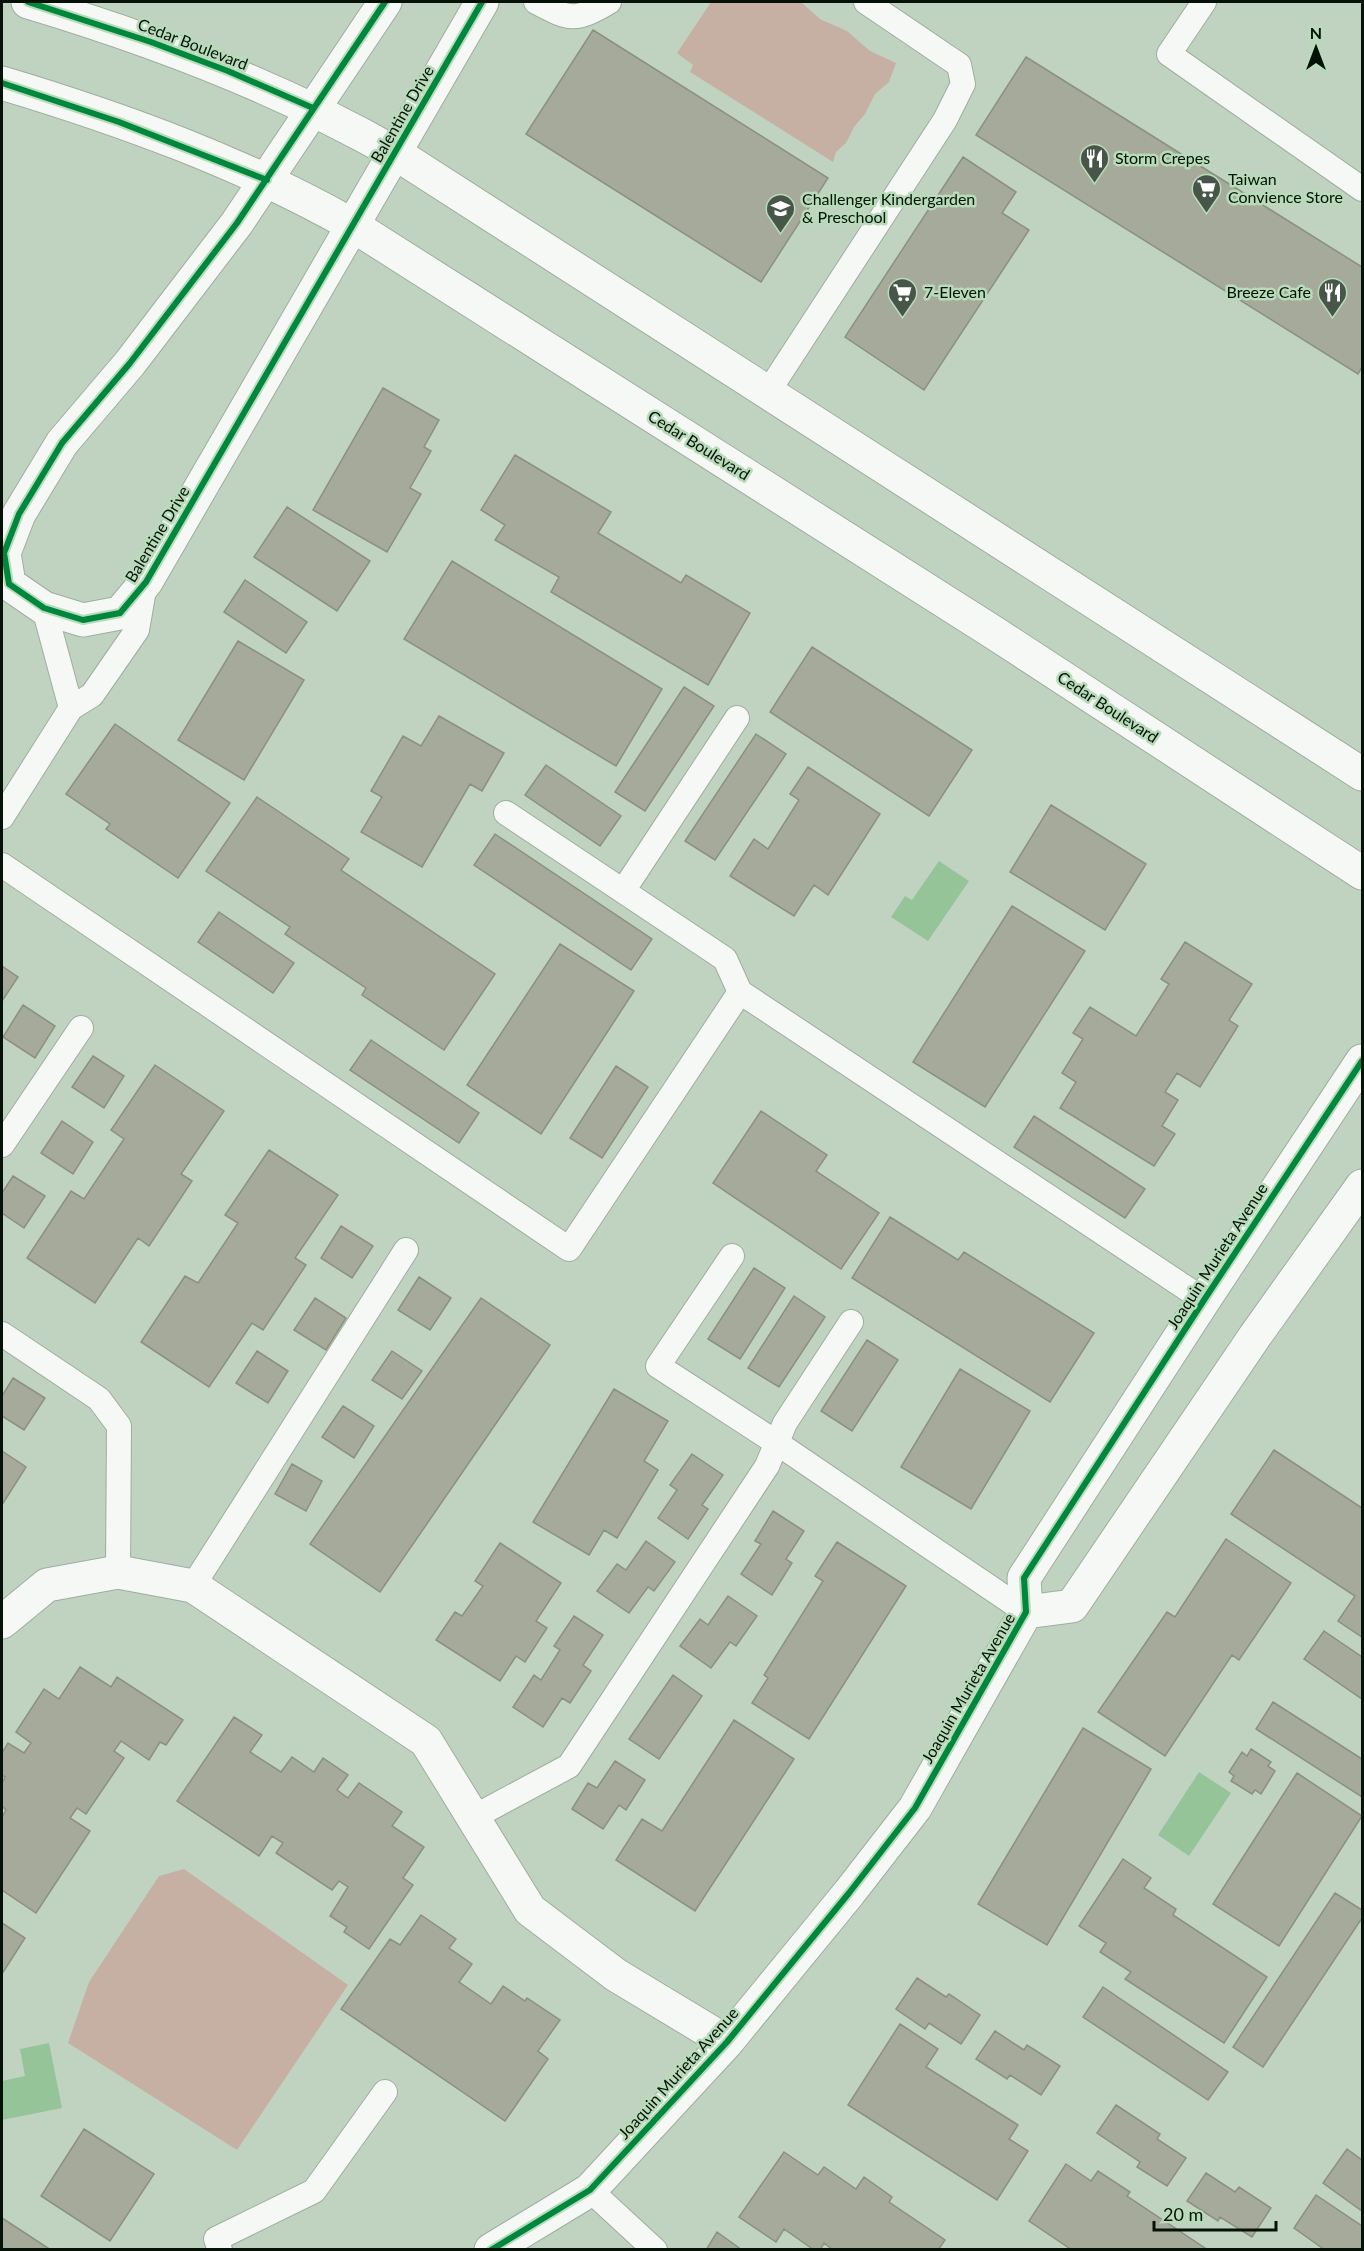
<svg xmlns="http://www.w3.org/2000/svg" width="1364" height="2251" viewBox="0 0 1364 2251" font-family="Lato,sans-serif">
<style>
.green{fill:#c6b0a4}
.water{fill:#95c499}
.building{fill:#a5aa9a;stroke:#8b9081;stroke-width:1.5}
.lines{fill:none;stroke-linecap:round;stroke-linejoin:round}
.service-casing{stroke:#9ead9f;stroke-width:26}
.minor-casing{stroke:#9ead9f;stroke-width:35}
.secondary-casing{stroke:#9ead9f;stroke-width:35}
.service{stroke:#f6f8f6;stroke-width:24}
.minor{stroke:#f6f8f6;stroke-width:33}
.secondary{stroke:#f6f8f6;stroke-width:33}
.cycleway-casing{stroke:#b8dbba;stroke-width:10}
.cycleway{stroke:#00873e;stroke-width:6}
.labels{text-anchor:middle;stroke-width:5;stroke-linejoin:round;paint-order:stroke}
.street-label{font-size:16px;fill:#061207;stroke:#b8dbba}
.poi-label{font-size:16px;fill:#061207;stroke:#b8dbba;text-anchor:start}
</style>
<rect width="100%" height="100%" fill="#c0d3c1"/>
<path class="green" d="M 711,2 L 801,2 L 820,19 L 847,31 L 870,51 L 896,63 L 889,82 L 875,94 L 865,114 L 854,127 L 846,143 L 836,152 L 833,162 L 690,72 L 693,65 L 677,53 Z
M 184,1869 L 348,1985 L 237,2150 L 68,2043 L 89,1982 L 159,1876 Z"/>
<path class="water" d="M 939,861 L 969,881 L 928,941 L 891,917 L 905,896 L 912,900 Z
M 1199,1772 L 1231,1793 L 1189,1856 L 1158,1835 Z
M 49,2043 L 62,2108 L 2,2120 L 2,2081 L 25,2076 L 20,2049 Z"/>
<path class="building" d="M 593,30 L 828,178 L 761,282 L 526,134 Z
M 1026,57 L 1362,267 L 1362,367 L 1358,374 L 976,135 Z
M 963,157 L 1016,192 L 1002,213 L 1029,230 L 924,390 L 845,337 Z
M 383,388 L 439,420 L 424,447 L 431,451 L 410,488 L 421,494 L 387,552 L 313,510 Z
M 515,455 L 611,512 L 598,533 L 681,583 L 686,575 L 750,613 L 708,685 L 551,592 L 559,577 L 495,540 L 505,525 L 481,510 Z
M 287,507 L 370,561 L 337,611 L 254,557 Z
M 452,561 L 662,689 L 616,766 L 404,639 Z
M 245,580 L 307,622 L 286,653 L 224,612 Z
M 238,641 L 304,680 L 244,780 L 178,740 Z
M 812,647 L 972,750 L 929,816 L 770,712 Z
M 684,687 L 714,706 L 645,811 L 615,792 Z
M 439,716 L 504,753 L 482,791 L 470,784 L 422,867 L 361,832 L 382,797 L 371,791 L 403,736 L 421,746 Z
M 115,724 L 230,803 L 178,878 L 106,829 L 110,824 L 66,794 Z
M 756,734 L 786,754 L 715,860 L 685,841 Z
M 546,765 L 621,816 L 600,846 L 525,795 Z
M 808,767 L 880,814 L 828,895 L 814,885 L 794,916 L 730,876 L 754,839 L 768,849 L 799,800 L 790,794 Z
M 257,797 L 349,859 L 341,870 L 495,974 L 444,1050 L 362,995 L 366,988 L 285,934 L 290,927 L 206,871 Z
M 1051,805 L 1146,864 L 1105,930 L 1010,872 Z
M 495,834 L 652,939 L 631,970 L 474,865 Z
M 1012,906 L 1085,951 L 985,1107 L 913,1062 Z
M 219,912 L 294,963 L 273,993 L 198,942 Z
M 1185,942 L 1252,984 L 1229,1020 L 1238,1026 L 1200,1087 L 1177,1073 L 1165,1092 L 1178,1100 L 1162,1126 L 1175,1134 L 1154,1166 L 1060,1108 L 1076,1082 L 1062,1073 L 1083,1039 L 1073,1033 L 1090,1007 L 1136,1036 L 1169,984 L 1161,979 Z
M 560,944 L 634,991 L 541,1134 L 467,1085 Z
M 2,966 L 18,977 L 2,1001 Z
M 23,1005 L 55,1026 L 35,1058 L 3,1037 Z
M 371,1040 L 479,1113 L 459,1143 L 350,1070 Z
M 93,1056 L 124,1076 L 104,1108 L 72,1087 Z
M 155,1065 L 224,1111 L 181,1174 L 192,1181 L 149,1246 L 138,1238 L 95,1303 L 27,1258 L 71,1191 L 84,1199 L 124,1139 L 111,1130 Z
M 616,1066 L 648,1087 L 602,1158 L 570,1138 Z
M 761,1111 L 827,1155 L 816,1171 L 879,1213 L 841,1269 L 713,1183 Z
M 1034,1116 L 1145,1189 L 1125,1218 L 1014,1147 Z
M 62,1121 L 93,1142 L 73,1174 L 41,1153 Z
M 269,1150 L 338,1195 L 295,1258 L 306,1265 L 263,1330 L 252,1323 L 209,1387 L 141,1342 L 185,1276 L 198,1283 L 238,1223 L 225,1215 Z
M 13,1176 L 45,1196 L 24,1228 L 2,1213 L 2,1193 Z
M 890,1217 L 958,1260 L 964,1252 L 1094,1333 L 1050,1402 L 852,1278 Z
M 341,1226 L 373,1246 L 352,1278 L 321,1258 Z
M 754,1268 L 785,1288 L 740,1359 L 708,1339 Z
M 419,1277 L 451,1298 L 430,1330 L 398,1310 Z
M 794,1296 L 825,1317 L 779,1387 L 748,1368 Z
M 315,1298 L 346,1318 L 326,1350 L 294,1330 Z
M 481,1298 L 550,1345 L 380,1592 L 310,1544 Z
M 867,1340 L 898,1360 L 852,1431 L 821,1411 Z
M 257,1351 L 288,1371 L 268,1403 L 236,1383 Z
M 392,1351 L 422,1371 L 402,1399 L 372,1380 Z
M 960,1369 L 1030,1411 L 971,1509 L 901,1467 Z
M 13,1378 L 45,1398 L 24,1430 L 2,1416 L 2,1396 Z
M 614,1389 L 668,1421 L 644,1461 L 658,1470 L 617,1538 L 604,1530 L 589,1555 L 533,1522 Z
M 343,1406 L 374,1426 L 354,1458 L 322,1437 Z
M 1274,1450 L 1362,1508 L 1362,1637 L 1338,1621 L 1355,1596 L 1231,1514 Z
M 2,1451 L 26,1467 L 2,1505 Z
M 692,1454 L 723,1475 L 702,1505 L 708,1509 L 688,1539 L 658,1518 L 677,1490 L 670,1485 Z
M 292,1464 L 322,1481 L 306,1511 L 275,1494 Z
M 773,1511 L 804,1531 L 786,1559 L 792,1563 L 772,1595 L 741,1574 L 761,1544 L 755,1541 Z
M 1226,1539 L 1291,1583 L 1239,1660 L 1232,1655 L 1165,1756 L 1098,1712 L 1167,1612 L 1175,1617 Z
M 646,1541 L 675,1562 L 654,1591 L 648,1587 L 629,1613 L 597,1591 L 617,1564 L 626,1570 Z
M 837,1542 L 906,1586 L 809,1739 L 752,1703 L 768,1678 L 764,1675 L 823,1581 L 815,1576 Z
M 500,1543 L 561,1583 L 536,1621 L 547,1628 L 525,1662 L 516,1656 L 500,1681 L 436,1640 L 455,1612 L 462,1616 L 483,1586 L 475,1581 Z
M 728,1596 L 757,1616 L 736,1646 L 730,1642 L 711,1668 L 680,1646 L 700,1619 L 708,1625 Z
M 574,1616 L 603,1635 L 583,1665 L 591,1671 L 570,1703 L 562,1698 L 543,1727 L 513,1707 L 534,1675 L 541,1680 L 560,1650 L 554,1646 Z
M 1324,1631 L 1362,1657 L 1362,1699 L 1304,1659 Z
M 80,1667 L 111,1687 L 117,1677 L 183,1720 L 166,1745 L 160,1742 L 149,1760 L 121,1741 L 114,1751 L 124,1758 L 86,1814 L 77,1808 L 70,1818 L 90,1831 L 36,1913 L 2,1890 L 2,1817 L 6,1810 L 2,1806 L 2,1783 L 5,1777 L 2,1775 L 2,1753 L 8,1743 L 24,1753 L 31,1743 L 16,1732 L 44,1689 L 59,1699 Z
M 673,1675 L 702,1696 L 659,1759 L 629,1739 Z
M 1273,1702 L 1362,1759 L 1362,1797 L 1256,1729 Z
M 234,1717 L 262,1735 L 250,1752 L 281,1772 L 292,1757 L 314,1772 L 323,1758 L 348,1775 L 337,1790 L 348,1798 L 359,1783 L 402,1812 L 392,1826 L 424,1847 L 403,1878 L 413,1885 L 369,1949 L 344,1932 L 347,1927 L 330,1916 L 348,1887 L 339,1881 L 332,1890 L 276,1853 L 283,1843 L 272,1836 L 259,1856 L 177,1801 Z
M 734,1720 L 794,1759 L 695,1911 L 616,1860 L 642,1819 L 662,1831 Z
M 1083,1728 L 1151,1769 L 1047,1945 L 978,1904 Z
M 1251,1749 L 1271,1762 L 1268,1766 L 1275,1771 L 1261,1794 L 1255,1790 L 1252,1794 L 1231,1781 L 1234,1776 L 1229,1772 L 1242,1752 L 1247,1756 Z
M 615,1761 L 645,1780 L 626,1810 L 619,1805 L 603,1829 L 572,1809 L 588,1783 L 597,1788 Z
M 1297,1773 L 1362,1816 L 1279,1946 L 1213,1904 Z
M 1123,1859 L 1151,1878 L 1144,1888 L 1176,1909 L 1173,1915 L 1267,1977 L 1224,2043 L 1125,1979 L 1131,1972 L 1100,1952 L 1106,1943 L 1079,1926 Z
M 1335,1893 L 1362,1910 L 1362,1918 L 1263,2067 L 1233,2047 Z
M 421,1915 L 456,1939 L 449,1948 L 472,1964 L 459,1982 L 491,2004 L 503,1986 L 525,2001 L 527,1998 L 560,2020 L 538,2051 L 548,2059 L 505,2121 L 341,2009 L 390,1939 L 400,1945 Z
M 2,1923 L 25,1938 L 2,1974 Z
M 917,1978 L 946,1997 L 949,1994 L 980,2015 L 961,2044 L 929,2023 L 925,2029 L 896,2009 Z
M 1103,1987 L 1228,2072 L 1208,2100 L 1083,2017 Z
M 900,2024 L 938,2049 L 926,2067 L 1018,2125 L 1009,2139 L 1028,2151 L 997,2200 L 848,2105 Z
M 995,2031 L 1024,2050 L 1027,2045 L 1060,2066 L 1041,2095 L 1010,2075 L 1007,2079 L 976,2059 Z
M 1116,2105 L 1160,2134 L 1157,2139 L 1186,2158 L 1167,2186 L 1137,2167 L 1140,2162 L 1097,2133 Z
M 84,2129 L 154,2174 L 110,2241 L 41,2196 Z
M 1347,2149 L 1362,2160 L 1362,2211 L 1323,2183 Z
M 784,2152 L 818,2175 L 824,2167 L 856,2189 L 864,2177 L 892,2197 L 889,2202 L 945,2240 L 938,2250 L 833,2250 L 824,2243 L 820,2250 L 814,2250 L 784,2229 L 776,2242 L 739,2217 Z
M 1066,2164 L 1091,2181 L 1098,2171 L 1130,2192 L 1127,2196 L 1208,2250 L 1072,2250 L 1029,2221 Z
M 1206,2173 L 1235,2192 L 1239,2187 L 1271,2208 L 1252,2237 L 1220,2217 L 1218,2221 L 1187,2201 Z
M 1316,2195 L 1362,2226 L 1362,2250 L 1325,2250 L 1294,2228 Z
M 2,2218 L 51,2250 L 2,2250 Z
M 717,2232 L 742,2250 L 706,2250 Z"/>
<g class="lines">
<defs>
<path id="service" d="M 536,2 C 570,20 575,22 609,2
M 1204,2 L 1169,54 L 1362,189
M 768,392 L 945,120 L 963,84 L 959,65 L 866,2
M 44,608 L 71,708
M 506,813 L 725,959 L 740,992 L 1204,1300
M 2,817 L 71,708 L 92,695 L 137,630 L 145,584
M 2,865 L 569,1249 L 740,992
M 623,891 L 737,718
M 2,1145 L 81,1028
M 732,1256 L 658,1366 L 777,1443 L 1026,1612
M 2,1334 L 99,1399 L 119,1426 L 118,1572
M 193,1586 L 406,1250
M 474,1817 L 569,1766 L 767,1466 L 785,1423 L 851,1322
M 590,2190 L 655,2250
M 220,2250 L 216,2239 L 314,2191 L 385,2092"/>
<path id="minor" d="M 385,2 L 237,223 L 130,363 L 62,443 L 19,514 L 4,553 L 9,584 L 44,608 L 83,620 L 120,613 L 146,582 L 482,2
M 1026,1612 L 1072,1606 L 1255,1336 L 1362,1186
M 2,1622 L 47,1585 L 118,1572 L 193,1586 L 426,1741 L 530,1910 L 616,1975 L 727,2042
M 491,2250 L 590,2190 L 727,2042 L 849,1893 L 915,1808 L 1026,1612 L 1024,1578 L 1204,1300 L 1362,1061"/>
<path id="secondary" d="M 28,2 C 155,40 279,87 395,153 L 1362,774
M 2,83 C 122,119 243,163 352,225 L 996,634 L 1362,873"/>
</defs>
<use href="#service" class="service-casing"/>
<use href="#minor" class="minor-casing"/>
<use href="#secondary" class="secondary-casing"/>
<use href="#service" class="service"/>
<use href="#minor" class="minor"/>
<use href="#secondary" class="secondary"/>
<defs>
<path id="cycleway" d="M 28,2 L 151,42 L 228,71 L 313,108
M 385,2 L 237,223 L 130,363 L 62,443 L 19,514 L 4,553 L 9,584 L 44,608 L 83,620 L 120,613 L 146,582 L 482,2
M 2,83 L 119,122 L 267,180
M 491,2250 L 590,2190 L 727,2042 L 849,1893 L 915,1808 L 1026,1612 L 1024,1578 L 1204,1300 L 1362,1061"/>
</defs>
<use href="#cycleway" class="cycleway-casing"/>
<use href="#cycleway" class="cycleway"/>
</g>
<defs>
<symbol id="restaurant-pin" viewBox="-11 -11 22 30"><path d="M0 17L-7.5 6A9.5 9.5 0 1 1 7.5 6Z" fill="#475648" stroke="#b8dbba"/><path d="M-5-6h1v4h1v-4h1v4h1v-4h1v5L-1.5 .5V6h-2V.5L-5-1ZM5-6V6H3V1.5H1.5Q1.5-4 5-6Z" fill="#fff"/></symbol>
<symbol id="supermarket-pin" viewBox="-11 -11 22 30"><path d="M0 17L-7.5 6A9.5 9.5 0 1 1 7.5 6Z" fill="#475648" stroke="#b8dbba"/><path d="M-6-5.5h2.5l.6 2H6L4.5 2H-2.5L-4.4-4H-6ZM-1.5 3.2a1.3 1.3 0 1 0 .1 0ZM3 3.2a1.3 1.3 0 1 0 .1 0Z" fill="#fff"/></symbol>
<symbol id="school-pin" viewBox="-11 -11 22 30"><path d="M0 17L-7.5 6A9.5 9.5 0 1 1 7.5 6Z" fill="#475648" stroke="#b8dbba"/><path d="M0-5L7-2L0 1L-7-2ZM-4 1L0 2.5L4 1V4Q0 6-4 4Z" fill="#fff"/></symbol>
</defs>
<g fill-rule="evenodd">
<use href="#restaurant-pin" x="1078" y="142" width="33" height="45"/>
<use href="#supermarket-pin" x="1190" y="172" width="33" height="45"/>
<use href="#school-pin" x="764" y="192" width="33" height="45"/>
<use href="#supermarket-pin" x="886" y="276" width="33" height="45"/>
<use href="#restaurant-pin" x="1316" y="276" width="33" height="45"/>
</g>
<g class="labels">
<g class="street-label">
<text transform="translate(193 44) rotate(21)" y="6">Cedar Boulevard</text>
<text transform="translate(402 114) rotate(-60)" y="6">Balentine Drive</text>
<text transform="translate(699 445) rotate(32)" y="6">Cedar Boulevard</text>
<text transform="translate(157 534) rotate(-59)" y="6">Balentine Drive</text>
<text transform="translate(1108 707) rotate(33)" y="6">Cedar Boulevard</text>
<text transform="translate(1217 1256) rotate(-57)" y="6">Joaquin Murieta Avenue</text>
<text transform="translate(968 1688) rotate(-60)" y="6">Joaquin Murieta Avenue</text>
<text transform="translate(678 2073) rotate(-48)" y="6">Joaquin Murieta Avenue</text>
</g>
<g class="poi-label">
<text x="1115" y="164">Storm Crepes</text>
<text x="1228" y="185">Taiwan<tspan x="1228" dy="18">Convience Store</tspan></text>
<text x="802" y="205">Challenger Kindergarden<tspan x="802" dy="18">&amp; Preschool</tspan></text>
<text x="924" y="298">7-Eleven</text>
<text x="1311" y="298" text-anchor="end">Breeze Cafe</text>
</g>
</g>
<rect width="1364" height="2251" fill="none" stroke="#061207" stroke-width="6"/>
<g transform="translate(1316 48)" stroke="#b8dbba" stroke-width="4.5" paint-order="stroke">
<path d="M0-4.5L10 22L0 15L-10 22Z" fill="#061207"/>
<text y="-9" font-size="16" font-weight="bold" text-anchor="middle" fill="#061207">N</text>
</g>
<path d="M1154 2221v9h122v-9" fill="none" stroke="#061207" stroke-width="3"/>
<text x="1163" y="2221" font-size="18" fill="#061207" stroke="#b8dbba" stroke-width="4.5" paint-order="stroke">20 m</text>
</svg>
